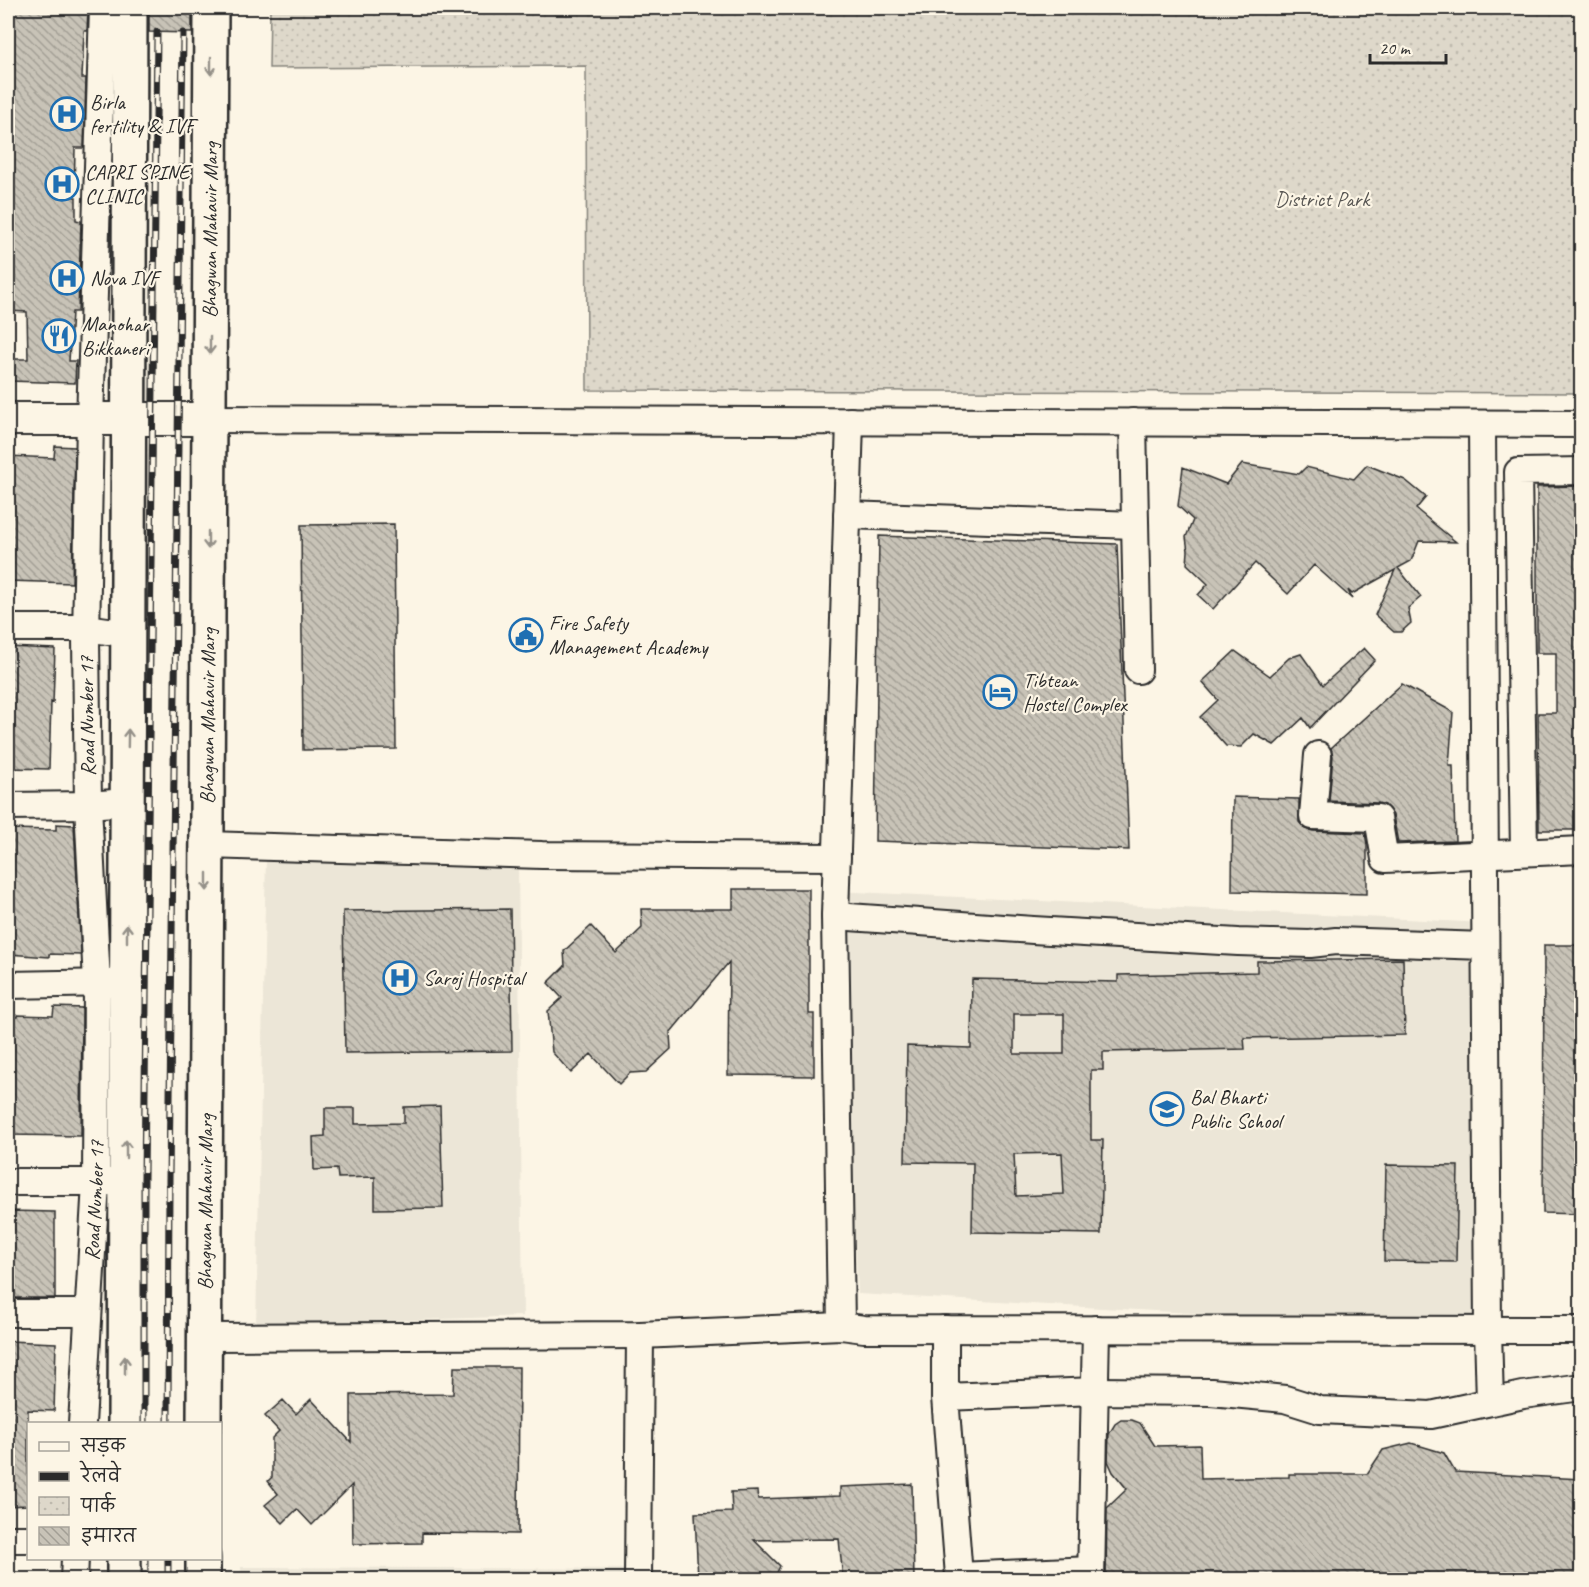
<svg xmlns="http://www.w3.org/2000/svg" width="1589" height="1587" viewBox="0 0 1589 1587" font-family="Caveat,'Playpen Sans Deva',sans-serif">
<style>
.built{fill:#ece6d7}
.park{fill:url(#park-dots);stroke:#84827a;stroke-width:1.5}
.building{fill:url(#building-back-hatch);stroke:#2b2b2b;stroke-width:1.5;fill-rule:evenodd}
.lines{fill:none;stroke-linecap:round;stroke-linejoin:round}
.minor-casing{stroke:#2b2b2b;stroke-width:30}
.tertiary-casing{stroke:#2b2b2b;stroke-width:36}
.secondary-casing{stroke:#2b2b2b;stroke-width:38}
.minor{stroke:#fcf5e5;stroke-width:26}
.tertiary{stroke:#fcf5e5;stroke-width:32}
.secondary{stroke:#fcf5e5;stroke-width:33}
.rail-casing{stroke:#2b2b2b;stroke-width:7}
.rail{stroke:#fcf5e5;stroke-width:4.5;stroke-dasharray:14;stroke-linecap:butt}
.oneway{stroke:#949088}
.labels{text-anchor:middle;stroke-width:4.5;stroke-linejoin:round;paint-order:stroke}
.poi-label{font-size:21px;fill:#2b2b2b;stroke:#fcf5e5;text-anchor:start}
.park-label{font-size:21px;fill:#585653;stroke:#fcf5e5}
.street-label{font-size:21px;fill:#2b2b2b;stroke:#fcf5e5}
</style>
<defs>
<pattern id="park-dots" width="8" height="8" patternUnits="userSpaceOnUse" patternTransform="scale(1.5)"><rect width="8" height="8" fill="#ded8ca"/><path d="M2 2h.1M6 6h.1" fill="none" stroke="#bfbaae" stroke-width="1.8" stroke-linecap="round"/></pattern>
<pattern id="building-back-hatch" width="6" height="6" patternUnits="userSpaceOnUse" patternTransform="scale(1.5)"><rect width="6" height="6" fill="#c8c3b7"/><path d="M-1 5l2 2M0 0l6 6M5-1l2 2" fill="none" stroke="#a39f95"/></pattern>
</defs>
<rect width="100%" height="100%" fill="#fcf5e5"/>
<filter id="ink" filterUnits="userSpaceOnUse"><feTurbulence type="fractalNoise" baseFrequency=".0167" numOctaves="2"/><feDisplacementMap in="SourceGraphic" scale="12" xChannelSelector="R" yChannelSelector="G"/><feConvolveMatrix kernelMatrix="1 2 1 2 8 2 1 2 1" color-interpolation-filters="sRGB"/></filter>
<g filter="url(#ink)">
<path class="built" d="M 266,856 L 518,867 L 523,1316 L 256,1326 Z
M 836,891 L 1485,923 L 1488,1330 L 858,1294 Z
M 241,1567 L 631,1569 L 631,1580 L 241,1580 Z"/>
<path class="park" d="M 270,8 L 1581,8 L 1581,393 L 587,390 L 586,66 L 269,68 Z"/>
<path class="building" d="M 8,8 L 88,8 L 87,31 L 84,31 L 82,78 L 86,78 L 84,148 L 75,148 L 74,197 L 76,197 L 76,220 L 81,221 L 78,312 L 72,312 L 69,361 L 76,361 L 75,383 L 8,381 L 8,359 L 28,359 L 27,312 L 8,311 Z
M 149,8 L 192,8 L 192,33 L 149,32 Z
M 55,446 L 75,447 L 72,583 L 8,581 L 8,456 L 54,458 Z
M 1242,464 L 1299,474 L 1306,467 L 1354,479 L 1367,465 L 1405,480 L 1426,497 L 1416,509 L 1456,542 L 1419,541 L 1411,561 L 1398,568 L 1421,597 L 1408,608 L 1411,623 L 1401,632 L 1394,632 L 1375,615 L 1395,570 L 1352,594 L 1348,590 L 1352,599 L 1314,565 L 1288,594 L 1255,563 L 1213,609 L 1198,595 L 1208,584 L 1187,564 L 1188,551 L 1186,537 L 1193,520 L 1178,506 L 1183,467 L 1226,484 Z
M 1581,486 L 1581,830 L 1539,830 L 1538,713 L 1556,713 L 1556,653 L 1537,653 L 1537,487 Z
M 394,524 L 396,749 L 303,750 L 301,525 Z
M 879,536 L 1117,544 L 1129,850 L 875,841 Z
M 8,647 L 55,649 L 53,703 L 51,702 L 49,769 L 8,768 Z
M 1364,648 L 1375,660 L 1310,728 L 1303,718 L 1274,745 L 1254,734 L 1241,747 L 1226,746 L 1200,717 L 1218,700 L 1202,682 L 1235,651 L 1270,676 L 1289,658 L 1301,654 L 1323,685 Z
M 1402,684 L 1453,712 L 1449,766 L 1453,766 L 1455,841 L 1398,843 L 1393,815 L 1385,805 L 1378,803 L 1329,801 L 1333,756 L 1331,748 Z
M 1233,797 L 1299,799 L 1299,822 L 1305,829 L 1313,831 L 1365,833 L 1367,845 L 1367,894 L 1232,891 Z
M 56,824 L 74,825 L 81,955 L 49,954 L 49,957 L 8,954 L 8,829 L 56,830 Z
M 733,889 L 809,889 L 809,1014 L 814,1014 L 814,1076 L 728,1075 L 729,962 L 670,1033 L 671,1049 L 646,1072 L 630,1073 L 619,1084 L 591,1054 L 571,1073 L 552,1052 L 548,1011 L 562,998 L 548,983 L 565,966 L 564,951 L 591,926 L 616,953 L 642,928 L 641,909 L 733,909 Z
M 510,909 L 512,1051 L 345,1053 L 343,911 Z
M 1544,945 L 1578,945 L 1578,1045 L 1581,1045 L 1581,1214 L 1543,1213 Z
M 1403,959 L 1405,1035 L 1244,1038 L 1245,1049 L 1103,1052 L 1103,1070 L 1091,1070 L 1091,1140 L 1103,1140 L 1101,1234 L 972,1232 L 973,1163 L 905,1162 L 907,1046 L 971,1048 L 972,979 L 1118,982 L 1118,975 L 1257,972 L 1257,961 ZM 1014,1014 L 1064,1014 L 1064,1054 L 1014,1054 ZM 1062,1153 L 1064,1194 L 1016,1196 L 1014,1154 Z
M 54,1007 L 82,1008 L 81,1136 L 8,1135 L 8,1017 L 17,1017 L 17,1015 L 53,1016 Z
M 440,1106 L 443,1208 L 375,1209 L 375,1177 L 338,1178 L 337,1169 L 314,1170 L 313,1137 L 325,1136 L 325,1108 L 355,1108 L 355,1124 L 404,1123 L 404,1107 Z
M 1386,1165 L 1458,1166 L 1456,1262 L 1384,1261 Z
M 8,1211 L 55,1212 L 55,1298 L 8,1298 Z
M 8,1341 L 56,1343 L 54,1411 L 28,1410 L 28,1505 L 8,1506 Z
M 454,1367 L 519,1367 L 518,1534 L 422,1533 L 422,1543 L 353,1544 L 352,1485 L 312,1525 L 297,1509 L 283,1523 L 265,1505 L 278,1494 L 268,1481 L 272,1477 L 272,1438 L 279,1431 L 265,1416 L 283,1400 L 296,1414 L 311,1399 L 351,1442 L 351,1395 L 453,1394 Z
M 1121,1420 L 1132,1420 L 1140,1423 L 1155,1446 L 1200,1445 L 1201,1479 L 1289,1477 L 1289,1474 L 1367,1474 L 1383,1450 L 1411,1443 L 1444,1453 L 1455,1472 L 1581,1479 L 1581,1580 L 1106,1580 L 1107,1508 L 1127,1489 L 1113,1472 L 1108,1461 L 1109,1434 L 1115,1424 Z
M 912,1484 L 914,1580 L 843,1580 L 839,1539 L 754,1540 L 780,1566 L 775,1577 L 767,1580 L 698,1580 L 695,1513 L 732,1512 L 731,1492 L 757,1491 L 758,1499 L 840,1496 L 840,1487 Z"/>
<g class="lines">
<defs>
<g id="minor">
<path d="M 209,419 L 1582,424"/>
<path d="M 1133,422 L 1138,670"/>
<path d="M 1482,424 L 1488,1330 L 1490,1402"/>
<path d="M 847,515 L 1135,525"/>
<path d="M 8,628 L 86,628 L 129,634"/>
<path d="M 1318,755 L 1313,816 L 1378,818 L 1385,859 L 1582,850"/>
<path d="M 8,806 L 88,805 L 127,802"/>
<path d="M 207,845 L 542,855 L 837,857"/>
<path d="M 1524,852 L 1518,472 L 1582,471"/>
<path d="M 835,916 L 1033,930 L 1238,942 L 1310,944 L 1336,941 L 1485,946"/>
<path d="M 8,985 L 112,983"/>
<path d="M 8,1182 L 113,1182"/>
<path d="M 8,1313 L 88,1313"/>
<path d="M 841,1326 L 835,916 L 850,421"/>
<path d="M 945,1329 L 945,1397"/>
<path d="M 204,1337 L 640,1335 L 841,1326 L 864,1329 L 1582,1330"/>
<path id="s1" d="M 82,1424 L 96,1183 L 97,983 L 88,805 L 86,638 L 90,420 L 103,8"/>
<path d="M 8,1539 L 28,1539"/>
<path d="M 959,1576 L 945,1397 L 1095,1391 L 1211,1392 L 1285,1399 L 1320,1410 L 1431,1415 L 1523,1395 L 1582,1387"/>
<path d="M 74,1580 L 75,1558"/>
<path d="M 638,1580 L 640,1335"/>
<path d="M 959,1580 L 959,1576 L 1091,1570"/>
<path d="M 1091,1580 L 1096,1329"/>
</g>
<path id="tertiary" d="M 8,419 L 209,419"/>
<g id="secondary">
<path d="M 125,1424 L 130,8"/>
<path id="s2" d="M 204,1424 L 211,8"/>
<path d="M 124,1580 L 124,1558"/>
<path d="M 203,1580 L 203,1558"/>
</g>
</defs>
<use href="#minor" class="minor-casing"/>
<use href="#tertiary" class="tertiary-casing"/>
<use href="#secondary" class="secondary-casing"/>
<use href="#minor" class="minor"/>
<use href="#tertiary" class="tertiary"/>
<use href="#secondary" class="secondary"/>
<defs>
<path id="rail" d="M 144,1424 L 144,1179 L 157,32
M 168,1424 L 169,1180 L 183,33
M 145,1558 L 145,1580
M 168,1580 L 168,1558"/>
</defs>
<use href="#rail" class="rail-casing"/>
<use href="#rail" class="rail"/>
</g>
<defs><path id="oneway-shaft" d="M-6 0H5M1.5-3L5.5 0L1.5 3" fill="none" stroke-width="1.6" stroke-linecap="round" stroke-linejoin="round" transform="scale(1.5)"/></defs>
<g class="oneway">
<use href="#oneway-shaft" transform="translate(211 66) rotate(90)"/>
<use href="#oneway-shaft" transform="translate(210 345) rotate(90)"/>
<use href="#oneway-shaft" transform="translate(208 540) rotate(90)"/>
<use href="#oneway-shaft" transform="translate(128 738) rotate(-89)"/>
<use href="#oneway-shaft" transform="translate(207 882) rotate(90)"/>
<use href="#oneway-shaft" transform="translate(127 933) rotate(-90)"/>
<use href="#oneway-shaft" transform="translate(126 1149) rotate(-90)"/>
<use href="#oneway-shaft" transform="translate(125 1365) rotate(-90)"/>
</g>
</g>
<defs>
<symbol id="hospital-ring" viewBox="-11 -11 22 22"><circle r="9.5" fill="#fcf5e5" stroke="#1f6fb2" stroke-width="1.5"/><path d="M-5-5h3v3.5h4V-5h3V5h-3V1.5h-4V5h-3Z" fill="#1f6fb2"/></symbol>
<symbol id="restaurant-ring" viewBox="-11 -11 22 22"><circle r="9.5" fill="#fcf5e5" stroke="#1f6fb2" stroke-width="1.5"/><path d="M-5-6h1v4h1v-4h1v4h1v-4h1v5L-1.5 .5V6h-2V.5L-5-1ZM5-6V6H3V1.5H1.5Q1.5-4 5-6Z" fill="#1f6fb2"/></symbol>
<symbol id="civic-ring" viewBox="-11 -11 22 22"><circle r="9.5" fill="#fcf5e5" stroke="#1f6fb2" stroke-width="1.5"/><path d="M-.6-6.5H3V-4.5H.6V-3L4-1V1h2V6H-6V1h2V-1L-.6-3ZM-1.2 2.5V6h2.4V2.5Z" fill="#1f6fb2"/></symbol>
<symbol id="hotel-ring" viewBox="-11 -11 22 22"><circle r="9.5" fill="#fcf5e5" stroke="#1f6fb2" stroke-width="1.5"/><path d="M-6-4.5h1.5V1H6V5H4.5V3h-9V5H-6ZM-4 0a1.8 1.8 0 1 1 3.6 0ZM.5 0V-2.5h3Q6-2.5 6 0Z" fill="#1f6fb2"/></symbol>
<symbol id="school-ring" viewBox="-11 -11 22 22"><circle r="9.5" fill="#fcf5e5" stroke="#1f6fb2" stroke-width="1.5"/><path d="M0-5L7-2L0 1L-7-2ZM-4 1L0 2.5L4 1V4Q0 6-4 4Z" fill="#1f6fb2"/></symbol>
</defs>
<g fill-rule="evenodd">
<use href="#hospital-ring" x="48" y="95" width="38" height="38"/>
<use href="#hospital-ring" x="43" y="165" width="38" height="38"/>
<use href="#hospital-ring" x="48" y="259" width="38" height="38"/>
<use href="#restaurant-ring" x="40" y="317" width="38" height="38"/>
<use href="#civic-ring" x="507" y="616" width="38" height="38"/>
<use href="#hotel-ring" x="981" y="673" width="38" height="38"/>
<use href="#hospital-ring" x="381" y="959" width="38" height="38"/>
<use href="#school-ring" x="1148" y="1090" width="38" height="38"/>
</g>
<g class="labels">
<g class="poi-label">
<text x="90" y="109">Birla<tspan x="90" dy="24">fertility &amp; IVF</tspan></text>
<text x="85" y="179">CAPRI SPINE<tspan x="85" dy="24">CLINIC</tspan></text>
<text x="90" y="285">Nova IVF</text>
<text x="82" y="331">Manohar<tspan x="82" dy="24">Bikkaneri</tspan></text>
<text x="549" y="630">Fire Safety<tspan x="549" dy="24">Management Academy</tspan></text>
<text x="1023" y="687">Tibtean<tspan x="1023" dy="24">Hostel Complex</tspan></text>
<text x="423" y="985">Saroj Hospital</text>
<text x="1190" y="1104">Bal Bharti<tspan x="1190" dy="24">Public School</tspan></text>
</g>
<g class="park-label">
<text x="1322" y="206">District Park</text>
</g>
<g class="street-label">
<text dy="7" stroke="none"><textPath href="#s2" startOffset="1194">Bhagwan Mahavir Marg</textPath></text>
<text dy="7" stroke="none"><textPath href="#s2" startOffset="708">Bhagwan Mahavir Marg</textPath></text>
<text transform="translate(87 716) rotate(-91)" y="7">Road Number 17</text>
<text dy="7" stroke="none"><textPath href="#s1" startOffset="224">Road Number 17</textPath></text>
<text dy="7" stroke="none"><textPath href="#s2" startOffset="222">Bhagwan Mahavir Marg</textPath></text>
</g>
</g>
<rect width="1589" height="1587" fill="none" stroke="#fcf5e5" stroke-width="30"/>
<rect x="15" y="15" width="1559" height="1557" fill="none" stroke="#2b2b2b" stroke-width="2" filter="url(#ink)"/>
<rect x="27" y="1422" width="195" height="138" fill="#fcf5e5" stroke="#a8a49b" stroke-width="1.5"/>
<rect x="39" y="1442" width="30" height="9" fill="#fcf5e5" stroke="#a8a49b" stroke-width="1.5"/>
<text x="81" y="1452" font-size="18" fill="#2b2b2b">सड़क</text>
<rect x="39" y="1472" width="30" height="9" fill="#2b2b2b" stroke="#a8a49b" stroke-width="1.5"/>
<text x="81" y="1482" font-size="18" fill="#2b2b2b">रेलवे</text>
<rect x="39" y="1497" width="30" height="18" fill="url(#park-dots)" stroke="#a8a49b" stroke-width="1.5"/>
<text x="81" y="1512" font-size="18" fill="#2b2b2b">पार्क</text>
<rect x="39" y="1527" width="30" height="18" fill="url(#building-back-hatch)" stroke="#a8a49b" stroke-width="1.5"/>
<text x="81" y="1542" font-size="18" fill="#2b2b2b">इमारत</text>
<path d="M1370 54v9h76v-9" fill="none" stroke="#2b2b2b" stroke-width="3"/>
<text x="1379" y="54" font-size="18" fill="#2b2b2b" stroke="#fcf5e5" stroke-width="4.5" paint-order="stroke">20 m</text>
</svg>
